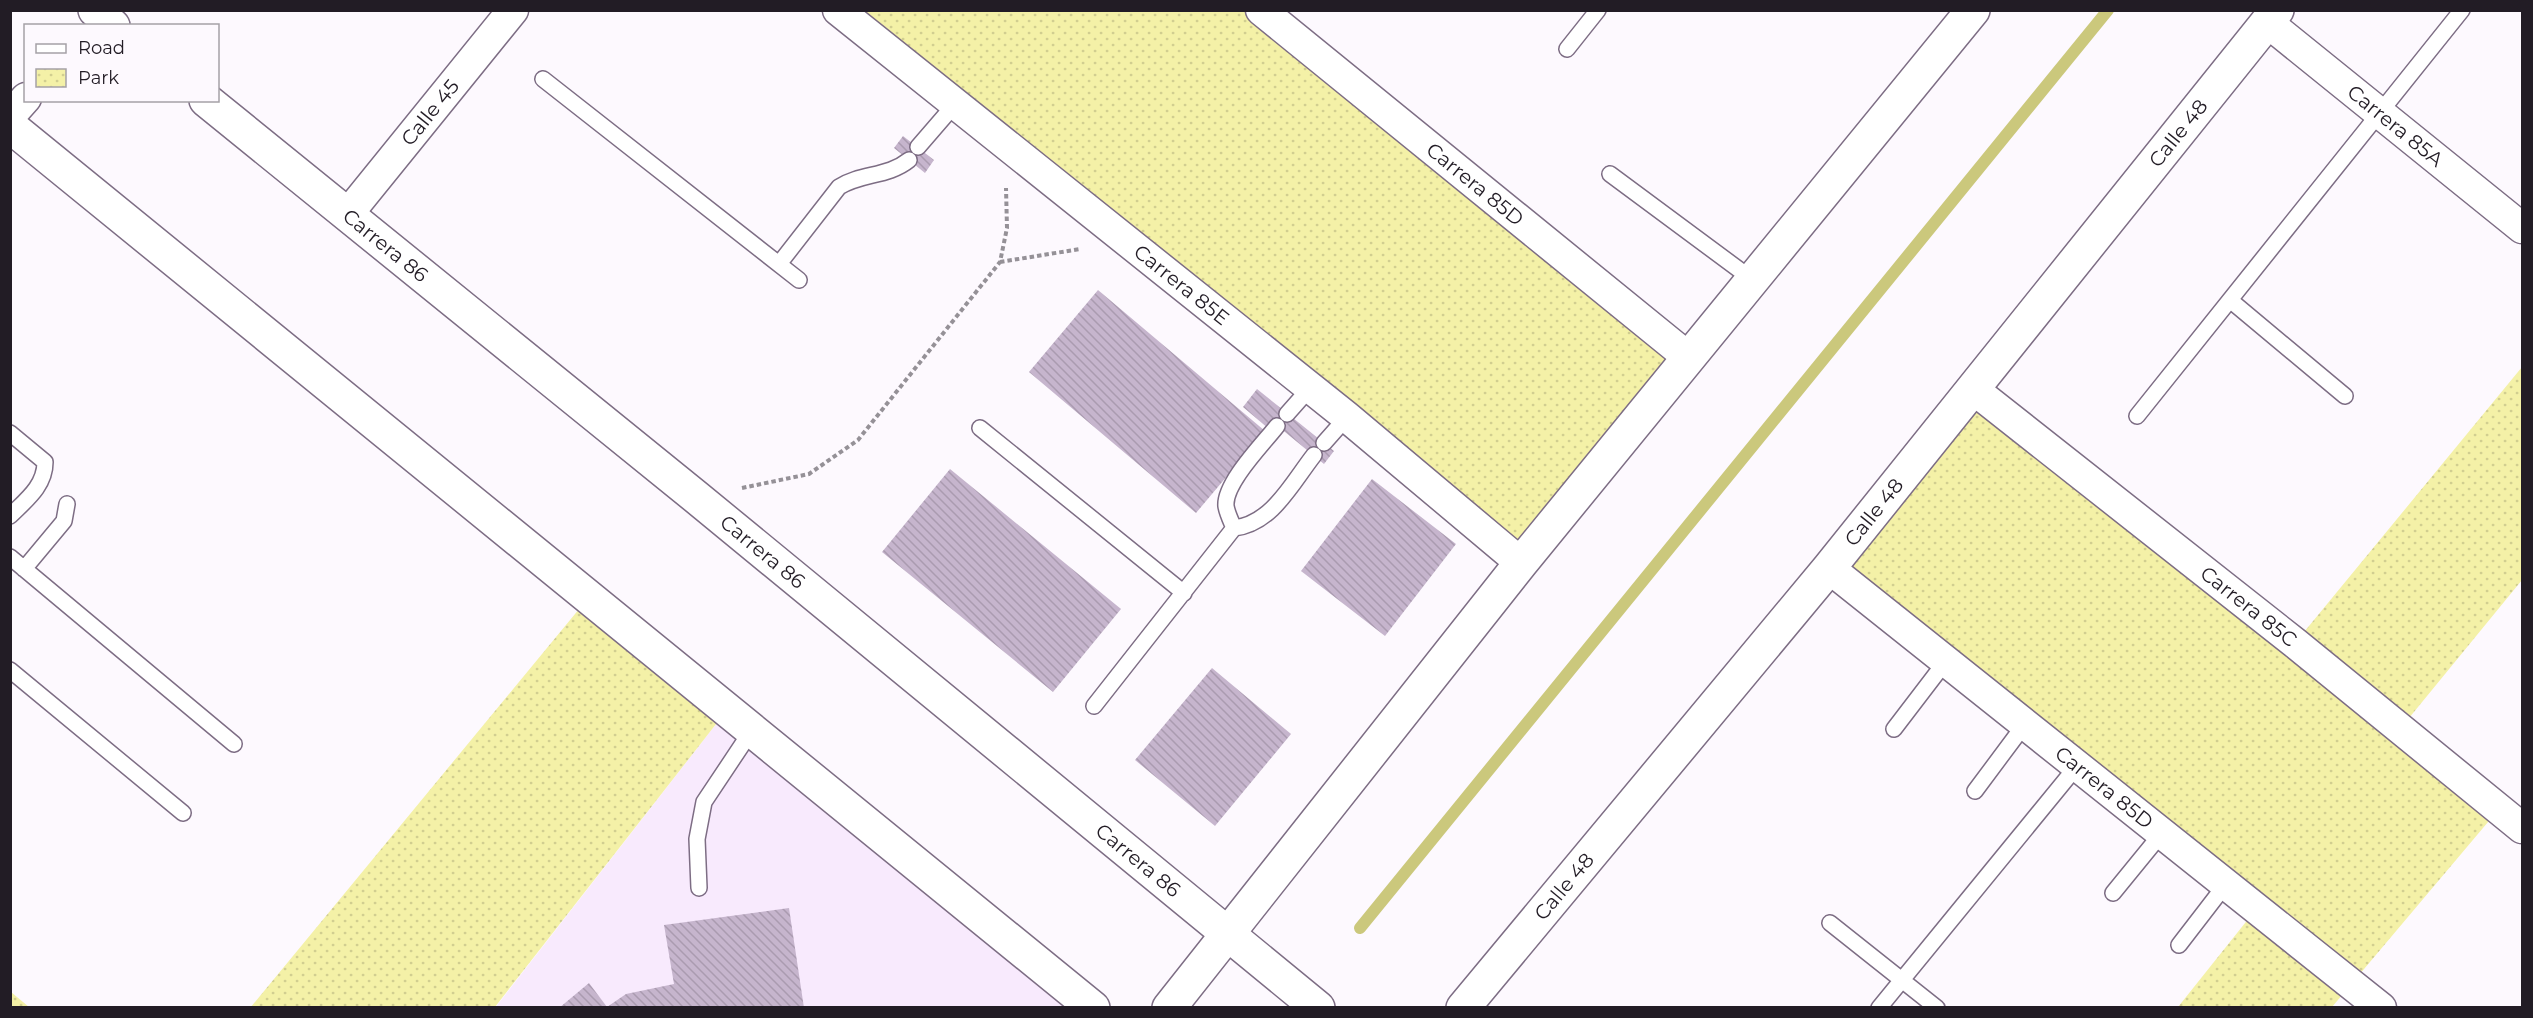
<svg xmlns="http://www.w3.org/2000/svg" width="2533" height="1018" viewBox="0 0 2533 1018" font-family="Montserrat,sans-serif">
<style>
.built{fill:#f8eafd}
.park{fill:url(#park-dots)}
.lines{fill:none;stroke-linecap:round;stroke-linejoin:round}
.stream{stroke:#cbc87c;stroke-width:12}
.building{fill:url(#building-back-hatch)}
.lane-casing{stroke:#7d6d84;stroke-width:18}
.street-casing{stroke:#7d6d84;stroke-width:33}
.secondary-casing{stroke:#7d6d84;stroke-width:36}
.path{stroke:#959197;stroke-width:4;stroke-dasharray:4.5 3;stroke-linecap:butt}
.lane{stroke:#fff;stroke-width:15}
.street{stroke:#fff;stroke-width:30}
.secondary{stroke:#fff;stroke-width:33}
.labels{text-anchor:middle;stroke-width:5;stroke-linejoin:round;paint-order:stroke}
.street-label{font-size:20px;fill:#221c25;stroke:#fdf9fe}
</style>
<defs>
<pattern id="park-dots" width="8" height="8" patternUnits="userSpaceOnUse" patternTransform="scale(1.5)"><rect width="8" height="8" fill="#f4f1a7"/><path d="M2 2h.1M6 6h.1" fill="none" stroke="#d1ce90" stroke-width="1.8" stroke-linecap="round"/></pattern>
<pattern id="building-back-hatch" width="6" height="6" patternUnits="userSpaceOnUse" patternTransform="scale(1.5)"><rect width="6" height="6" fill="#c6b5cd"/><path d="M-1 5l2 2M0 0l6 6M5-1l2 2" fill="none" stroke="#aa9bb0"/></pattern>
</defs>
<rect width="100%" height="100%" fill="#fdf9fe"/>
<path class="built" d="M 727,710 L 1093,1008 L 495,1008 Z"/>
<path class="park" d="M 838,11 L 1261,11 L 1689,358 L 1521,563 Z
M 2522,367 L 2522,580 L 2400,729 L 2499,809 L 2332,1007 L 2178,1007 L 2257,908 L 1829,568 L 1973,389 L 2295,643 Z
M 589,597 L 727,710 L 495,1007 L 250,1008 Z
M 11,992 L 29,1007 L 11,1007 Z"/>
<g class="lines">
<path class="stream" d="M 1360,928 L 2108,10"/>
</g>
<path class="building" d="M 903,136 L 934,160 L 925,173 L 894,148 Z
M 1098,290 L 1265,431 L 1196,513 L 1029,372 Z
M 1257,389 L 1334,451 L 1324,464 L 1274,423 L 1269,429 L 1243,407 Z
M 950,469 L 1121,609 L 1053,692 L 882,552 Z
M 1372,479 L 1456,544 L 1385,636 L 1301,571 Z
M 1212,668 L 1291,734 L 1215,826 L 1135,760 Z
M 789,908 L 804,1008 L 559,1008 L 589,983 L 607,1007 L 626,994 L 674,984 L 664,925 Z"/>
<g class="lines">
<defs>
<path id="lane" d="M 1567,49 L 1598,10
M 543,79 L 799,280
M 918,147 L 956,103
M 1610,174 L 1753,280
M 779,264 L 839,187 C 861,173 888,177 909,160
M 2230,300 L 2345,396
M 1287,414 L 1310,388
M 2137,416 L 2462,10
M 980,428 L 1184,593
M 10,433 L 45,462 C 45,486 26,500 10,516
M 1324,443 L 1347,417
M 1234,528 C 1231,521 1227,513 1226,506 C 1224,483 1264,443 1277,426
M 10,557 L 234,744
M 24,569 L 64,521 L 67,504
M 10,670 L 183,813
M 1094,706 L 1234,528 C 1272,524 1292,483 1314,455
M 1894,729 L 1946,661
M 1975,791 L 2025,724
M 699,888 L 697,839 L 704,802 L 752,730
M 2113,893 L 2162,833
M 1830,923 L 1937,1008
M 2179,945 L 2226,884
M 1879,1008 L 2077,766"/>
<g id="street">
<path id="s1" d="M 838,10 L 1347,417 L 1521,563"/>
<path id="s2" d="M 1261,10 L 1689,358"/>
<path id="s3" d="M 2267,22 L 2522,228"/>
<path d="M 10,116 L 26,98"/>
<path id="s4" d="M 347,215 L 513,10"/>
<path id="s5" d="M 1973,389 L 2295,643 L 2522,828"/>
<path id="s6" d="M 1829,568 L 2381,1008"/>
</g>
<g id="secondary">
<path d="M 95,10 L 113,26"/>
<path id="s7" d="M 206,100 L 696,497 L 1318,1008"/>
<path d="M 10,126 L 1093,1008"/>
<path d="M 1169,1008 L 1521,563 L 1973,10"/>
<path id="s8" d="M 1463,1008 L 1829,568 L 2277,10"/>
</g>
</defs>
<use href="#lane" class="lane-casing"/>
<use href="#street" class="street-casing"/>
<use href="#secondary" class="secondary-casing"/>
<path class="path" d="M 1000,262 L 1080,249
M 742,488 L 809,474 L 858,440 L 1000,262 L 1007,228 L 1006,188"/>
<use href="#lane" class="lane"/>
<use href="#street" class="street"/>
<use href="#secondary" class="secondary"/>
</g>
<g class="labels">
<g class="street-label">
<text dy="7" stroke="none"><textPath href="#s4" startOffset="132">Calle 45</textPath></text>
<text dy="7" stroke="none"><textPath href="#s3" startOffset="165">Carrera 85A</textPath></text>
<text dy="7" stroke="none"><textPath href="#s8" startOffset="1130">Calle 48</textPath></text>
<text dy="7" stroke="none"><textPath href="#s2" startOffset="276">Carrera 85D</textPath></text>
<text dy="7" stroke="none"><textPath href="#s7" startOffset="231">Carrera 86</textPath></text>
<text dy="7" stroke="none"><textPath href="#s1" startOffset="440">Carrera 85E</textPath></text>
<text dy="7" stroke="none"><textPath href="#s8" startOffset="644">Calle 48</textPath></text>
<text dy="7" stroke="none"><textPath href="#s7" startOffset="717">Carrera 86</textPath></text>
<text dy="7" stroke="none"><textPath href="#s5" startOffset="351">Carrera 85C</textPath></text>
<text dy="7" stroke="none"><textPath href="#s6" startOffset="352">Carrera 85D</textPath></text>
<text dy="7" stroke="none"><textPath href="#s7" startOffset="1203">Carrera 86</textPath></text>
<text dy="7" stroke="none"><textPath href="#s8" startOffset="158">Calle 48</textPath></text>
</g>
</g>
<rect width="2533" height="1018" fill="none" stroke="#221c25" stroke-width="24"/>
<rect x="24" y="24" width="195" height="78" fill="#fdf9fe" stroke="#a5a1a7" stroke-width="1.5"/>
<rect x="36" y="44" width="30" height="9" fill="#ffffff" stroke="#a5a1a7" stroke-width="1.5"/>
<text x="78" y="54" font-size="18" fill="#221c25">Road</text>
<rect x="36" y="69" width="30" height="18" fill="url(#park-dots)" stroke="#a5a1a7" stroke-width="1.5"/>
<text x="78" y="84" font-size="18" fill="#221c25">Park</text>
</svg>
